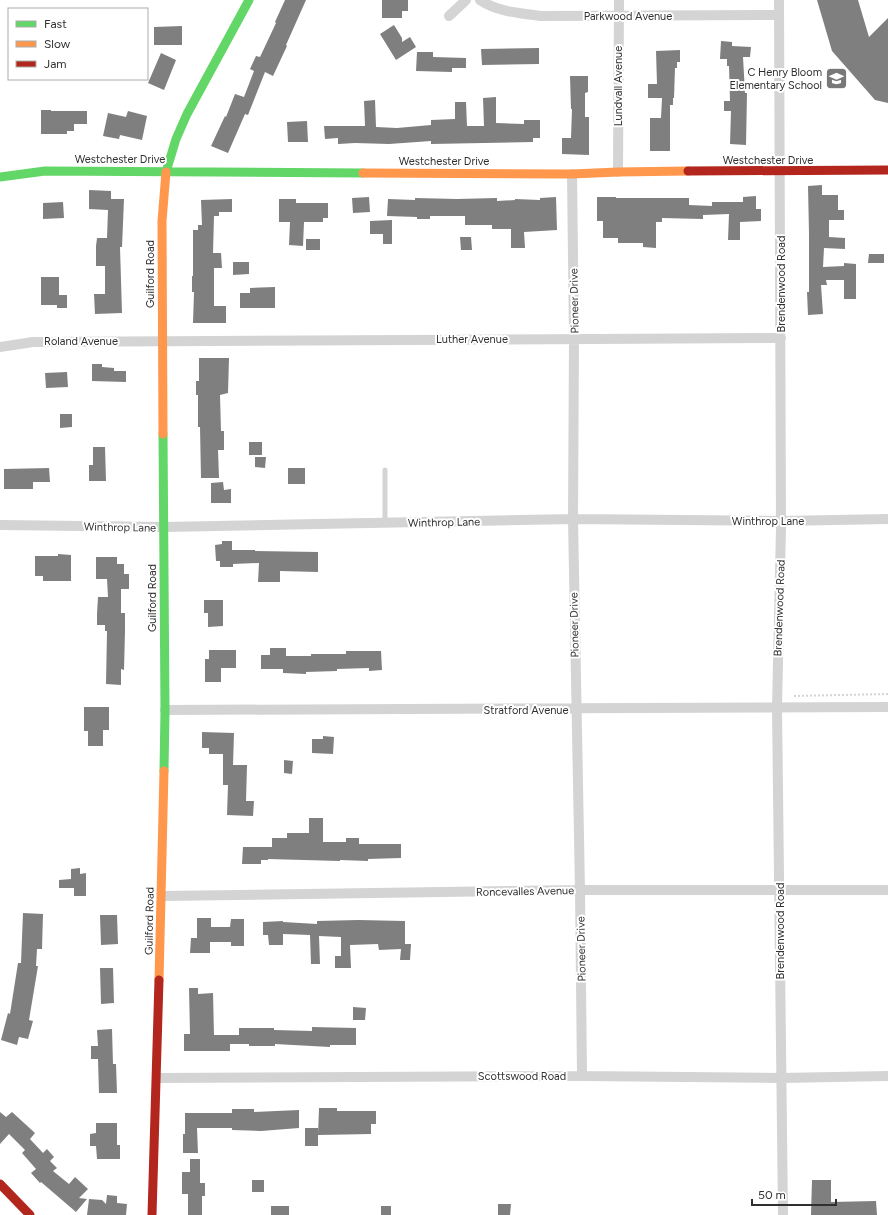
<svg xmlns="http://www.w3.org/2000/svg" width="888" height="1215" viewBox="0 0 888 1215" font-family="Figtree,sans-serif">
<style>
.building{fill:#7f7f7f}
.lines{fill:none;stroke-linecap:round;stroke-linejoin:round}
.path{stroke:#d4d4d4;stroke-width:2;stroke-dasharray:2 2;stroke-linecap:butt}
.lane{stroke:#d4d4d4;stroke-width:5}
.street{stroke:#d4d4d4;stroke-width:10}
.fast{stroke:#63d668;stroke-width:9}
.slow{stroke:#ff974d;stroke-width:9}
.jam{stroke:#b3261e;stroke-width:9}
.labels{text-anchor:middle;stroke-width:4;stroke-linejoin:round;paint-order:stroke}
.street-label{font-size:11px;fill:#303030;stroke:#fff}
.poi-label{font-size:11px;fill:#303030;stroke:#fff;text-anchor:end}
</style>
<rect width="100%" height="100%" fill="#fff"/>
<path class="building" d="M 285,0 L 306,0 L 286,45 L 287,46 L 273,76 L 265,72 L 248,115 L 245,114 L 228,153 L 211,146 L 225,116 L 226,117 L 235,94 L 244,97 L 254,71 L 250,69 L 256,56 L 260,57 L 276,23 L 275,22 Z
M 382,0 L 408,0 L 408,11 L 402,11 L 402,18 L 382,18 Z
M 817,0 L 858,0 L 869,37 L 888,18 L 888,103 L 875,100 L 832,51 Z
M 394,25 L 402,38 L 402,42 L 410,37 L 416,47 L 396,60 L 380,34 Z
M 182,26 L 182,45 L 154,45 L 154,27 Z
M 721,41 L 732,42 L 732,46 L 751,47 L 750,57 L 743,57 L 745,93 L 747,93 L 746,145 L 730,144 L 731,111 L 724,111 L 724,101 L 730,101 L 729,66 L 727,66 L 727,59 L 720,59 Z
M 539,48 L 539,64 L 482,65 L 481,49 Z
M 680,50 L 680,62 L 677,62 L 677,68 L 675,68 L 674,98 L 673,98 L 673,105 L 670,105 L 670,151 L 650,151 L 650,118 L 661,118 L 662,98 L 648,98 L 648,84 L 657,84 L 656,51 Z
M 417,52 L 433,52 L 433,57 L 466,58 L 466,68 L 452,68 L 452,72 L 416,71 Z
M 161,53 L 176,60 L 164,90 L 148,83 Z
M 570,76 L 588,76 L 588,92 L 585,93 L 585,117 L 589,117 L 589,155 L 562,154 L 562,138 L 571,138 L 572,109 L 571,109 Z
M 496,97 L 496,123 L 524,124 L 524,120 L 540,120 L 540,138 L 533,138 L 533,142 L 431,144 L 431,141 L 389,144 L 355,143 L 338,144 L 338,138 L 325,139 L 324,126 L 365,126 L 364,101 L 375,100 L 376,127 L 397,128 L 431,125 L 431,120 L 455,119 L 455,102 L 466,102 L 467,126 L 484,126 L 483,98 Z
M 41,110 L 51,110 L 51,111 L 87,111 L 87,124 L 74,124 L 74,131 L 67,131 L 67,134 L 41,134 Z
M 128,111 L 147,116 L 142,140 L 120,135 L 119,139 L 103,136 L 108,113 L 126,117 Z
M 307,121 L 308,142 L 288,142 L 287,122 Z
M 822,185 L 822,195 L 838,195 L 838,210 L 844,210 L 844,220 L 829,220 L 829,237 L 845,238 L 845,249 L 824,248 L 823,267 L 844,266 L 844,263 L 856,264 L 856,299 L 844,299 L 844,280 L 826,280 L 827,285 L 821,285 L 823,314 L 808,315 L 807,292 L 809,292 L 809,233 L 808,186 Z
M 89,190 L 111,191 L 111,199 L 124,199 L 122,247 L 120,247 L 122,313 L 95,314 L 94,294 L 105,294 L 105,266 L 96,266 L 96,246 L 97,238 L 107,238 L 108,210 L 89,209 Z
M 756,196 L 756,209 L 761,209 L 761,221 L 740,222 L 740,240 L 728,240 L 729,214 L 703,215 L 703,219 L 662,218 L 662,222 L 656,222 L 656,248 L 643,247 L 643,243 L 618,243 L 618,238 L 603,238 L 603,221 L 597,221 L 597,197 L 616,197 L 616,198 L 689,198 L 689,205 L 712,206 L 712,202 L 743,202 L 743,197 Z
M 369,197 L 370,212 L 353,213 L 352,198 Z
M 556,197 L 557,230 L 524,232 L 525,248 L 511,248 L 511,229 L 492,229 L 492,225 L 465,225 L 465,216 L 430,216 L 430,219 L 417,219 L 417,217 L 387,216 L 388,199 L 415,200 L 415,198 L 457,199 L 497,198 L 497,201 L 515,200 L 515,199 L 540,200 L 540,198 Z
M 232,199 L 232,212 L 219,212 L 219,216 L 214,216 L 213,253 L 221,253 L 222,268 L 214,268 L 214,306 L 226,306 L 226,323 L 193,323 L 194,292 L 192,292 L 192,276 L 193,276 L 193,230 L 198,230 L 198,225 L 202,225 L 201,200 Z
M 279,199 L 296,199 L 296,203 L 328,203 L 328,218 L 323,218 L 323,222 L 304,222 L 303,246 L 289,245 L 290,222 L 279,222 Z
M 63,202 L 64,218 L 43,219 L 43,203 Z
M 392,220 L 392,244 L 383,244 L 383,234 L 370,234 L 370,221 Z
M 460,237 L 471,237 L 472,250 L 461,250 Z
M 306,239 L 320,239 L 320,250 L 306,250 Z
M 869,254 L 884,254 L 884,263 L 868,263 Z
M 233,262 L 249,262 L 249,274 L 233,275 Z
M 41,277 L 59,277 L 59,295 L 67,295 L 67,308 L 57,308 L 57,305 L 41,305 Z
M 275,287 L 275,308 L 240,308 L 240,293 L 250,293 L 250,288 Z
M 199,358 L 229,358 L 228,393 L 220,395 L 221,431 L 224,431 L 224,450 L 218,450 L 219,478 L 201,478 L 200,427 L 198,427 L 198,395 L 196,395 L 196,381 L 199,381 Z
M 92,364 L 102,364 L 102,367 L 114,368 L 114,371 L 126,371 L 126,382 L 92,381 Z
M 67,372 L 68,387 L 46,388 L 45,373 Z
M 60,414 L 72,414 L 72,427 L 60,428 Z
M 249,442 L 262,442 L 262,455 L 249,455 Z
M 93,447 L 105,447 L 106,481 L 89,481 L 89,465 L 93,465 Z
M 255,457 L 266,457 L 265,468 L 255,467 Z
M 49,468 L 50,482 L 33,482 L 33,489 L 4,489 L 4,469 Z
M 288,468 L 305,468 L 305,484 L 288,484 Z
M 223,482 L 224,490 L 231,489 L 231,503 L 211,503 L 211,483 Z
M 222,541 L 232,541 L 232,550 L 255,550 L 255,551 L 318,552 L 318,572 L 280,571 L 280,582 L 258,582 L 259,563 L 233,564 L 233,567 L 220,567 L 220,561 L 216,561 L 215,545 L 222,544 Z
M 58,554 L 71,555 L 71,581 L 43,581 L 43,576 L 35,576 L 35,556 L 58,556 Z
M 96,557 L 117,557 L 117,564 L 124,564 L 124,574 L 129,574 L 129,589 L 121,589 L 121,613 L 125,613 L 125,631 L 124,670 L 121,669 L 121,685 L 106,684 L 107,631 L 105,631 L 105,625 L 97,625 L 97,614 L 98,597 L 108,597 L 107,579 L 96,579 Z
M 204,600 L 223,600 L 223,626 L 208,627 L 208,613 L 204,613 Z
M 270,648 L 286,648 L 286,656 L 311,656 L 311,654 L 346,654 L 346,651 L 381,651 L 382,670 L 369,671 L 369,668 L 337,669 L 337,671 L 306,672 L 306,674 L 283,673 L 283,669 L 261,669 L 261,655 L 270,655 Z
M 209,650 L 236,650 L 236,668 L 221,668 L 221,682 L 205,682 L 205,659 L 209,659 Z
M 84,707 L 109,707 L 109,730 L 103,730 L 103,746 L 88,746 L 88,731 L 84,731 Z
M 202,732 L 234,733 L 233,765 L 247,765 L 246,801 L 254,801 L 253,816 L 227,815 L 228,785 L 223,785 L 223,754 L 209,754 L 209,748 L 202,748 Z
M 323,736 L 334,737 L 333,754 L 312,753 L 312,739 L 323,739 Z
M 284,760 L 293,761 L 292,774 L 284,773 Z
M 309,818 L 323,818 L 323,842 L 346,842 L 346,838 L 359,838 L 359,844 L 401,844 L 401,858 L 368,859 L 368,861 L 340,860 L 340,861 L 268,859 L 268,860 L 261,860 L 261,864 L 242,864 L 243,847 L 272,847 L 272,838 L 287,838 L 287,833 L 309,833 Z
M 80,868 L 80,874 L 86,873 L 86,896 L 74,896 L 74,888 L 59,888 L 59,880 L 71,879 L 71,869 Z
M 23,913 L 43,914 L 42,949 L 37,949 L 36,966 L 38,966 L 29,1020 L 33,1021 L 28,1039 L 19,1037 L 17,1045 L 1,1040 L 8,1013 L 10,1014 L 18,963 L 21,963 Z
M 100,915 L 117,915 L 118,944 L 101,945 Z
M 197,918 L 211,918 L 211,927 L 230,927 L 231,919 L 244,919 L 244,946 L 231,946 L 231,942 L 210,942 L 210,953 L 190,953 L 191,938 L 197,938 Z
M 358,920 L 405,921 L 405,944 L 411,944 L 410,960 L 400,960 L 401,949 L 379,950 L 378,944 L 350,945 L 351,968 L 335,968 L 335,956 L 341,956 L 341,937 L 319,936 L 320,964 L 311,964 L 310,935 L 283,934 L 283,945 L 269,945 L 268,935 L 263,935 L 263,922 L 283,921 L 283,922 L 317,924 L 317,921 Z
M 100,968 L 113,968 L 114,1003 L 101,1004 Z
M 189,988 L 198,988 L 198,994 L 213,993 L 214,1035 L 239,1035 L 239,1028 L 274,1028 L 274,1030 L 312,1031 L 312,1027 L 356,1028 L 356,1045 L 330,1045 L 330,1047 L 275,1044 L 275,1046 L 249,1046 L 249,1044 L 230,1044 L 230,1051 L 184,1051 L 184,1034 L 190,1034 Z
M 353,1007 L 366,1008 L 365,1020 L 353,1020 Z
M 112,1029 L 113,1064 L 116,1064 L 117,1093 L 99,1093 L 98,1059 L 91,1059 L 91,1046 L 98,1046 L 97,1030 Z
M 319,1108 L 337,1108 L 337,1111 L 376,1111 L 376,1124 L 371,1124 L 371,1134 L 318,1135 Z
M 232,1109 L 254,1109 L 254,1112 L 299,1110 L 299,1128 L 261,1131 L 232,1130 L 232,1128 L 197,1128 L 198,1153 L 183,1153 L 183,1134 L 185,1134 L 185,1113 L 232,1113 Z
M 0,1112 L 6,1117 L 12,1112 L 35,1133 L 30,1139 L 43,1153 L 47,1149 L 54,1157 L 50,1161 L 57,1168 L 53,1171 L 69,1184 L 75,1177 L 88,1189 L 79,1198 L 87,1199 L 76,1212 L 41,1182 L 40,1183 L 31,1173 L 36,1169 L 22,1153 L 25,1150 L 9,1134 L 0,1144 Z
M 96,1123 L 117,1123 L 117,1145 L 120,1145 L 120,1159 L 97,1159 L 96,1146 L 90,1146 L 90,1134 L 96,1133 Z
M 305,1128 L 318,1128 L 318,1146 L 305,1146 Z
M 190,1159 L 200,1159 L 200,1183 L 205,1183 L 205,1196 L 202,1196 L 202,1215 L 188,1215 L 188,1194 L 182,1194 L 182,1172 L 190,1172 Z
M 252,1180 L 264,1180 L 264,1192 L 252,1192 Z
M 812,1180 L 831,1180 L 831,1202 L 876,1201 L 877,1215 L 811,1215 Z
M 107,1195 L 117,1196 L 117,1203 L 127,1204 L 126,1215 L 87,1215 L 89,1199 L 102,1200 L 106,1204 Z
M 498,1204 L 511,1204 L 510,1215 L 498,1215 Z
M 271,1206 L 289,1206 L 289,1215 L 271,1215 Z
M 381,1206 L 391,1206 L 391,1215 L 381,1215 Z"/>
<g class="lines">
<path class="path" d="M 794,696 L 888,694"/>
<path class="lane" d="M 385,470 L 385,523"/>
<path class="street" d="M 480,0 C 498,12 519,13 541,16 L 778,15
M 779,0 L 781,528 L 777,707 L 783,1215
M 449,16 L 466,0
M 618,172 L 619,0
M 572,174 L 574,338 L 573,519 L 580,890 L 582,1076
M 0,347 L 33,342 L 781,338
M 0,525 L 164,527 L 573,519 L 781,521 L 888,519
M 165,710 L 888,707
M 162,896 L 580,890 L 888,890
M 157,1078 L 582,1076 L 780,1078 L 888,1076"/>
<path class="fast" d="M 166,172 L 176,139 L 187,114 L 249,0
M 0,177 L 45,171 L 363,173
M 163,434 L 165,710 L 164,771"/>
<path class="slow" d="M 363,173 L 572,174 L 618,172 L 688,171
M 163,434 L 162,221 L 166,172
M 159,980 L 164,771"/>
<path class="jam" d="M 688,171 L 888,170
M 0,1184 L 30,1215
M 152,1215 L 159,980"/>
</g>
<defs>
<symbol id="school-square" viewBox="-11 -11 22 22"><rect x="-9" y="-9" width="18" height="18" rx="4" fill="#787878" stroke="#fff"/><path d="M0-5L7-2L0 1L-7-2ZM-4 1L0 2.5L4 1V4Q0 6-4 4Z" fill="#fff"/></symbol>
</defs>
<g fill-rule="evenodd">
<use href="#school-square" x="824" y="66" width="25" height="25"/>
</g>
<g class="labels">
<g class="street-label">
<text x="628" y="20">Parkwood Avenue</text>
<text transform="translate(618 86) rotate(-90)" y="4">Lundvall Avenue</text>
<text x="120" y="163">Westchester Drive</text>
<text x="768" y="164">Westchester Drive</text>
<text x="444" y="165">Westchester Drive</text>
<text transform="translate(150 274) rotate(-90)" y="4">Guilford Road</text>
<text transform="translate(781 284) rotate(-90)" y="4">Brendenwood Road</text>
<text transform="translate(574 301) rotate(-91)" y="4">Pioneer Drive</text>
<text x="472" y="343">Luther Avenue</text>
<text x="81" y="345">Roland Avenue</text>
<text x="768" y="525">Winthrop Lane</text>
<text transform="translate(444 522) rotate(-1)" y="4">Winthrop Lane</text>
<text transform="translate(120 527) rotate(1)" y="4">Winthrop Lane</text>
<text transform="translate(152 598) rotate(-90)" y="4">Guilford Road</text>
<text transform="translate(779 608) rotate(-88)" y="4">Brendenwood Road</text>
<text transform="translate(574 625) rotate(-91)" y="4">Pioneer Drive</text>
<text x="526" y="714">Stratford Avenue</text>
<text transform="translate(525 891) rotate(-1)" y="4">Roncevalles Avenue</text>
<text transform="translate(149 921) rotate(-89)" y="4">Guilford Road</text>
<text transform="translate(780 931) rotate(-90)" y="4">Brendenwood Road</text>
<text transform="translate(581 949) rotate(-91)" y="4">Pioneer Drive</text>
<text x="522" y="1080">Scottswood Road</text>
</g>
<g class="poi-label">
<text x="822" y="76">C Henry Bloom<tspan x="822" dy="13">Elementary School</tspan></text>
</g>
</g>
<rect x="8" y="8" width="140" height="72" fill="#ffffff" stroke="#acacac"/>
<rect x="16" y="21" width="20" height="6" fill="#63d668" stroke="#acacac"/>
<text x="44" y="28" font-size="12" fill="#303030">Fast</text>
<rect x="16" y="41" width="20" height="6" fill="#ff974d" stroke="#acacac"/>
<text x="44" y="48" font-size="12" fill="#303030">Slow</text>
<rect x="16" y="61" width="20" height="6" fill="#b3261e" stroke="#acacac"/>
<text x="44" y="68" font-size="12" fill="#303030">Jam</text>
<path d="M752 1199v6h84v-6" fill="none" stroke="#303030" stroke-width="2"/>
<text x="758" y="1199" font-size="12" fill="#303030" stroke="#ffffff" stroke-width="3" paint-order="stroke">50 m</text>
</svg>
